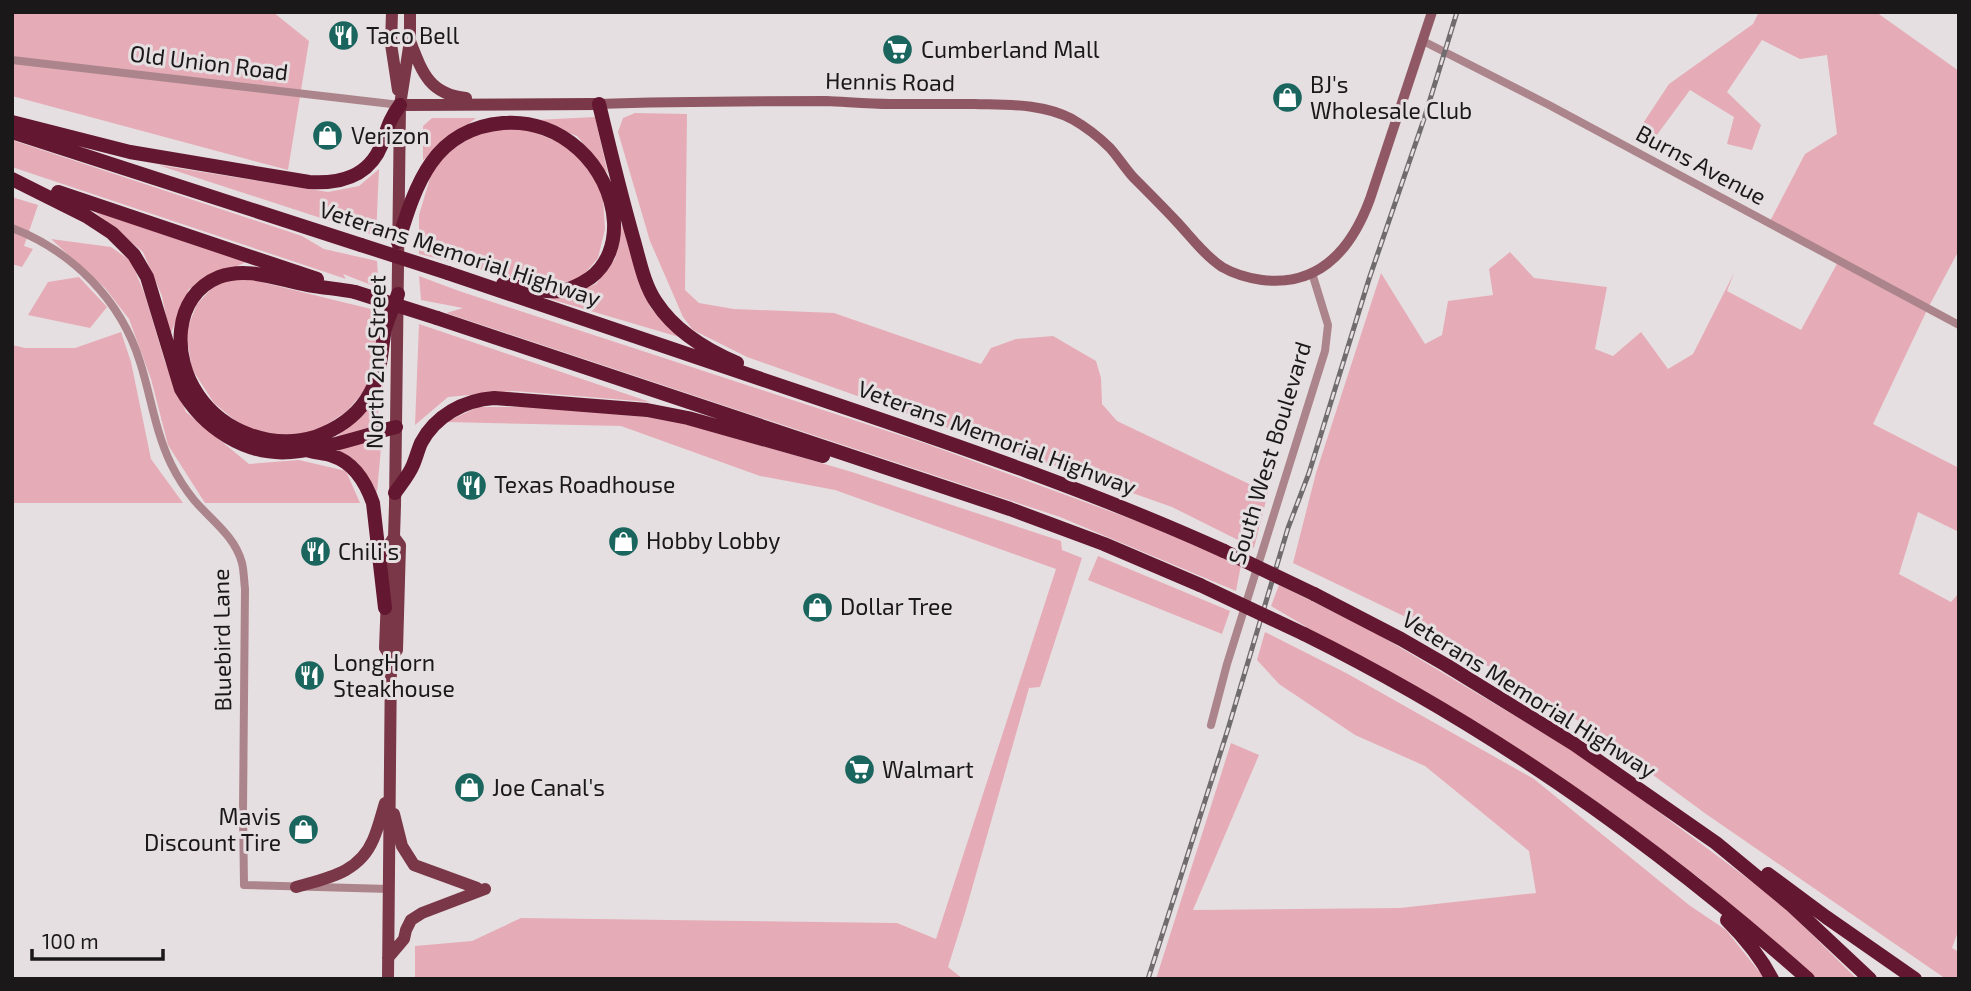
<svg xmlns="http://www.w3.org/2000/svg" width="1971" height="991" viewBox="0 0 1971 991" font-family="'Exo 2',sans-serif">
<style>
.green{fill:#e5acb7}
.lines{fill:none;stroke-linecap:round;stroke-linejoin:round}
.street{stroke:#ac858c;stroke-width:8}
.secondary{stroke:#8f5864;stroke-width:10}
.primary{stroke:#793748;stroke-width:12}
.highway{stroke:#641730;stroke-width:14}
.rail-casing{stroke:#706b6d;stroke-width:5}
.rail{stroke:#e6dfe1;stroke-width:2.5;stroke-dasharray:8;stroke-linecap:butt}
.highway-bridge{stroke:#641730;stroke-width:14}
.labels{text-anchor:middle;stroke-width:6;stroke-linejoin:round;paint-order:stroke}
.poi-label{font-size:23px;fill:#1b1819;stroke:#e6dfe1;text-anchor:start}
.street-label{font-size:23px;fill:#1b1819;stroke:#e6dfe1}
</style>
<rect width="100%" height="100%" fill="#e6dfe1"/>
<path class="green" d="M 12,12 L 273,12 L 309,41 L 288,170 L 12,96 Z
M 1759,12 L 1876,12 L 1959,71 L 1959,250 L 1928,308 L 1873,424 L 1959,468 L 1959,532 L 1918,512 L 1899,574 L 1951,602 L 1959,593 L 1959,929 L 1952,948 L 1959,952 L 1959,979 L 1946,979 L 1706,814 L 1585,725 L 1410,619 L 1293,563 L 1316,473 L 1381,273 L 1425,344 L 1442,335 L 1448,301 L 1493,295 L 1489,269 L 1510,252 L 1534,278 L 1607,287 L 1595,349 L 1613,356 L 1641,332 L 1668,369 L 1693,354 L 1734,273 L 1727,291 L 1801,330 L 1839,260 L 1769,223 L 1805,154 L 1837,134 L 1827,55 L 1800,59 L 1762,40 L 1727,92 L 1761,125 L 1752,150 L 1727,144 L 1734,117 L 1690,90 L 1648,147 L 1632,140 L 1669,84 L 1753,24 Z
M 635,113 L 687,114 L 685,290 L 699,303 L 734,309 L 834,313 L 981,364 L 991,348 L 1016,339 L 1053,336 L 1096,361 L 1101,378 L 1102,404 L 1117,421 L 1268,493 L 1254,548 L 1172,507 L 747,357 L 693,330 L 683,317 L 650,241 L 618,132 L 623,118 Z
M 595,117 L 608,174 L 577,136 L 535,120 Z
M 432,118 L 476,118 L 423,160 L 423,126 Z
M 523,128 L 574,148 L 594,171 L 603,198 L 605,229 L 598,258 L 581,278 L 549,286 L 419,254 L 419,215 L 433,168 L 452,148 L 484,131 Z
M 12,140 L 302,236 L 324,249 L 377,261 L 379,288 L 343,274 L 346,279 L 12,167 Z
M 158,165 L 328,192 L 359,186 L 379,169 L 376,236 Z
M 12,197 L 38,205 L 24,246 L 33,249 L 22,267 L 12,264 Z
M 94,211 L 246,262 L 189,289 L 170,335 L 162,296 L 143,252 Z
M 623,220 L 650,307 L 679,337 L 550,299 L 574,293 L 596,284 L 615,259 Z
M 51,239 L 111,247 L 131,261 L 145,295 L 165,362 L 186,412 L 249,464 L 299,460 L 346,471 L 360,503 L 205,503 L 168,445 L 151,379 L 129,319 L 105,288 Z
M 419,276 L 459,291 L 927,444 L 1172,534 L 1241,565 L 1236,591 L 1060,517 L 446,313 L 463,308 L 421,300 Z
M 79,277 L 107,307 L 90,328 L 28,315 L 48,282 Z
M 245,278 L 375,310 L 378,326 L 372,382 L 346,412 L 313,433 L 278,435 L 243,427 L 214,403 L 192,369 L 186,332 L 197,304 L 214,286 L 221,282 Z
M 419,324 L 650,402 L 514,391 L 448,397 L 415,425 Z
M 121,332 L 131,362 L 151,459 L 183,503 L 12,503 L 12,345 L 25,348 L 75,348 Z
M 383,384 L 376,425 L 335,438 L 361,417 Z
M 478,407 L 537,407 L 656,418 L 712,429 L 735,438 L 852,472 L 1061,541 L 1062,550 L 1082,558 L 1040,687 L 1029,688 L 965,913 L 948,967 L 963,979 L 415,979 L 415,946 L 472,941 L 521,918 L 897,923 L 936,939 L 1056,569 L 835,490 L 760,476 L 621,426 L 446,422 Z
M 382,437 L 377,492 L 358,463 L 338,450 Z
M 1098,556 L 1230,611 L 1222,634 L 1088,580 Z
M 1279,585 L 1342,616 L 1354,620 L 1589,760 L 1779,902 L 1857,979 L 1815,979 L 1698,877 L 1540,765 L 1271,606 Z
M 1265,632 L 1348,674 L 1534,779 L 1689,905 L 1726,930 L 1765,979 L 1156,979 L 1231,743 L 1259,755 L 1193,910 L 1400,908 L 1536,893 L 1529,851 L 1425,766 L 1355,735 L 1279,684 L 1257,660 Z"/>
<g class="lines">
<path class="street" d="M 1423,41 L 1549,105 L 1959,325
M 12,60 L 400,105
M 12,228 C 72,251 121,300 140,362 C 151,396 155,431 171,464 C 177,476 185,489 194,500 C 211,520 235,536 242,563 C 244,571 244,581 245,589 L 243,810 L 244,885 L 389,889
M 1211,725 L 1227,664 L 1325,351 L 1328,325 L 1312,273"/>
<path class="secondary" d="M 599,104 C 675,101 751,101 826,101 C 848,102 869,104 890,104 C 918,104 946,104 974,104 C 1007,105 1042,103 1072,119 C 1086,127 1099,137 1110,148 C 1118,157 1125,168 1133,177 C 1148,192 1163,207 1177,222 C 1191,237 1205,256 1222,267 C 1234,274 1248,278 1262,280 C 1320,287 1352,248 1370,199 L 1432,12"/>
<path class="primary" d="M 392,12 L 391,44 L 398,90
M 410,41 C 422,72 429,94 466,98
M 400,105 L 599,104
M 391,657 L 385,648 L 389,545 L 394,537 L 395,505 L 400,105 L 410,41 L 410,12
M 394,814 L 402,846 L 414,865 L 477,888
M 296,887 C 327,878 359,873 373,840 C 378,829 381,816 385,803
M 388,958 L 404,939 L 406,930 L 411,920 L 422,913 L 485,889
M 388,979 L 391,657 L 397,650 L 400,545 L 394,537"/>
<path class="highway" d="M 599,104 C 610,150 621,196 634,241 C 640,262 644,284 656,302 C 675,331 706,350 737,363
M 12,122 L 130,152 L 309,182 C 340,184 369,177 382,144 C 388,127 389,120 400,105
M 12,132 L 361,245
M 12,179 L 86,216 L 112,233 L 134,255 L 147,277 L 181,389 C 203,427 245,456 291,452 C 326,449 362,436 396,427
M 58,192 L 317,279
M 398,242 C 416,184 433,129 503,123 C 561,118 610,165 614,222 C 615,243 608,265 590,278 C 581,284 571,289 561,291 C 542,293 521,287 503,284
M 448,273 C 575,316 702,359 829,402 C 962,447 1096,493 1224,551
M 355,292 C 340,289 324,288 308,285 C 279,280 248,266 219,277 C 172,296 172,358 198,395 C 223,432 272,450 315,437 C 335,430 354,418 366,400 C 382,376 380,356 385,329 C 388,318 394,306 398,294
M 437,318 L 1010,509 L 1104,544 L 1200,585
M 310,451 C 317,453 326,453 333,456 C 355,463 366,483 373,503 L 385,608
M 395,493 C 401,484 409,475 413,465 C 416,458 418,450 421,443 C 435,416 464,400 494,398 L 647,410 L 688,418 L 823,456
M 1314,594 L 1401,639 L 1446,665 L 1574,744 L 1716,843 L 1790,904 L 1870,979
M 1304,634 C 1486,724 1656,844 1808,979
M 1768,874 L 1826,917 L 1915,979
M 1727,920 C 1745,938 1760,956 1772,979"/>
<defs>
<path id="rail" d="M 1148,979 L 1228,729 L 1288,528 L 1309,473 L 1369,279 L 1424,119 L 1457,12"/>
</defs>
<use href="#rail" class="rail-casing"/>
<use href="#rail" class="rail"/>
<path class="highway-bridge" d="M 361,245 L 448,273
M 355,292 L 437,318
M 1224,551 L 1314,594
M 1200,585 L 1304,634"/>
</g>
<defs>
<symbol id="restaurant-disc" viewBox="-11 -11 22 22"><circle r="9.5" fill="#1a665e" stroke="#e6dfe1"/><path d="M-5-6h1v4h1v-4h1v4h1v-4h1v5L-1.5 .5V6h-2V.5L-5-1ZM5-6V6H3V1.5H1.5Q1.5-4 5-6Z" fill="#fff"/></symbol>
<symbol id="supermarket-disc" viewBox="-11 -11 22 22"><circle r="9.5" fill="#1a665e" stroke="#e6dfe1"/><path d="M-6-5.5h2.5l.6 2H6L4.5 2H-2.5L-4.4-4H-6ZM-1.5 3.2a1.3 1.3 0 1 0 .1 0ZM3 3.2a1.3 1.3 0 1 0 .1 0Z" fill="#fff"/></symbol>
<symbol id="shop-disc" viewBox="-11 -11 22 22"><circle r="9.5" fill="#1a665e" stroke="#e6dfe1"/><path d="M-5-2.5h2.3a2.7 3.5 0 0 1 5.4 0H5L5.5 6h-11ZM-1.5-2.5h3a1.5 2.3 0 0 0-3 0Z" fill="#fff"/></symbol>
</defs>
<g fill-rule="evenodd">
<use href="#restaurant-disc" x="326" y="18" width="35" height="35"/>
<use href="#supermarket-disc" x="880" y="32" width="35" height="35"/>
<use href="#shop-disc" x="1270" y="80" width="35" height="35"/>
<use href="#shop-disc" x="310" y="118" width="35" height="35"/>
<use href="#restaurant-disc" x="454" y="468" width="35" height="35"/>
<use href="#shop-disc" x="606" y="524" width="35" height="35"/>
<use href="#restaurant-disc" x="298" y="534" width="35" height="35"/>
<use href="#shop-disc" x="800" y="590" width="35" height="35"/>
<use href="#restaurant-disc" x="292" y="658" width="35" height="35"/>
<use href="#supermarket-disc" x="842" y="752" width="35" height="35"/>
<use href="#shop-disc" x="452" y="770" width="35" height="35"/>
<use href="#shop-disc" x="286" y="812" width="35" height="35"/>
</g>
<g class="labels">
<g class="poi-label">
<text x="366" y="44">Taco Bell</text>
<text x="921" y="58">Cumberland Mall</text>
<text x="1310" y="93">BJ's<tspan x="1310" dy="26">Wholesale Club</tspan></text>
<text x="351" y="144">Verizon</text>
<text x="494" y="493">Texas Roadhouse</text>
<text x="646" y="549">Hobby Lobby</text>
<text x="338" y="560">Chili's</text>
<text x="840" y="615">Dollar Tree</text>
<text x="333" y="671">LongHorn<tspan x="333" dy="26">Steakhouse</tspan></text>
<text x="882" y="778">Walmart</text>
<text x="492" y="796">Joe Canal's</text>
<text x="281" y="825" text-anchor="end">Mavis<tspan x="281" dy="26">Discount Tire</tspan></text>
</g>
<g class="street-label">
<text transform="translate(209 63) rotate(7)" y="8">Old Union Road</text>
<text transform="translate(890 82) rotate(1)" y="8">Hennis Road</text>
<text transform="translate(1701 165) rotate(28)" y="8">Burns Avenue</text>
<text transform="translate(460 254) rotate(18)" y="8">Veterans Memorial Highway</text>
<text transform="translate(376 362) rotate(-89)" y="8">North 2nd Street</text>
<text transform="translate(997 438) rotate(20)" y="8">Veterans Memorial Highway</text>
<text transform="translate(1270 453) rotate(-73)" y="8">South West Boulevard</text>
<text transform="translate(222 640) rotate(-91)" y="8">Bluebird Lane</text>
<text transform="translate(1529 695) rotate(32)" y="8">Veterans Memorial Highway</text>
</g>
</g>
<rect width="1971" height="991" fill="none" stroke="#1b1819" stroke-width="28"/>
<path d="M32 949v10h131v-10" fill="none" stroke="#1b1819" stroke-width="3.5"/>
<text x="42" y="949" font-size="21" fill="#1b1819" stroke="#e6dfe1" stroke-width="5" paint-order="stroke">100 m</text>
</svg>
